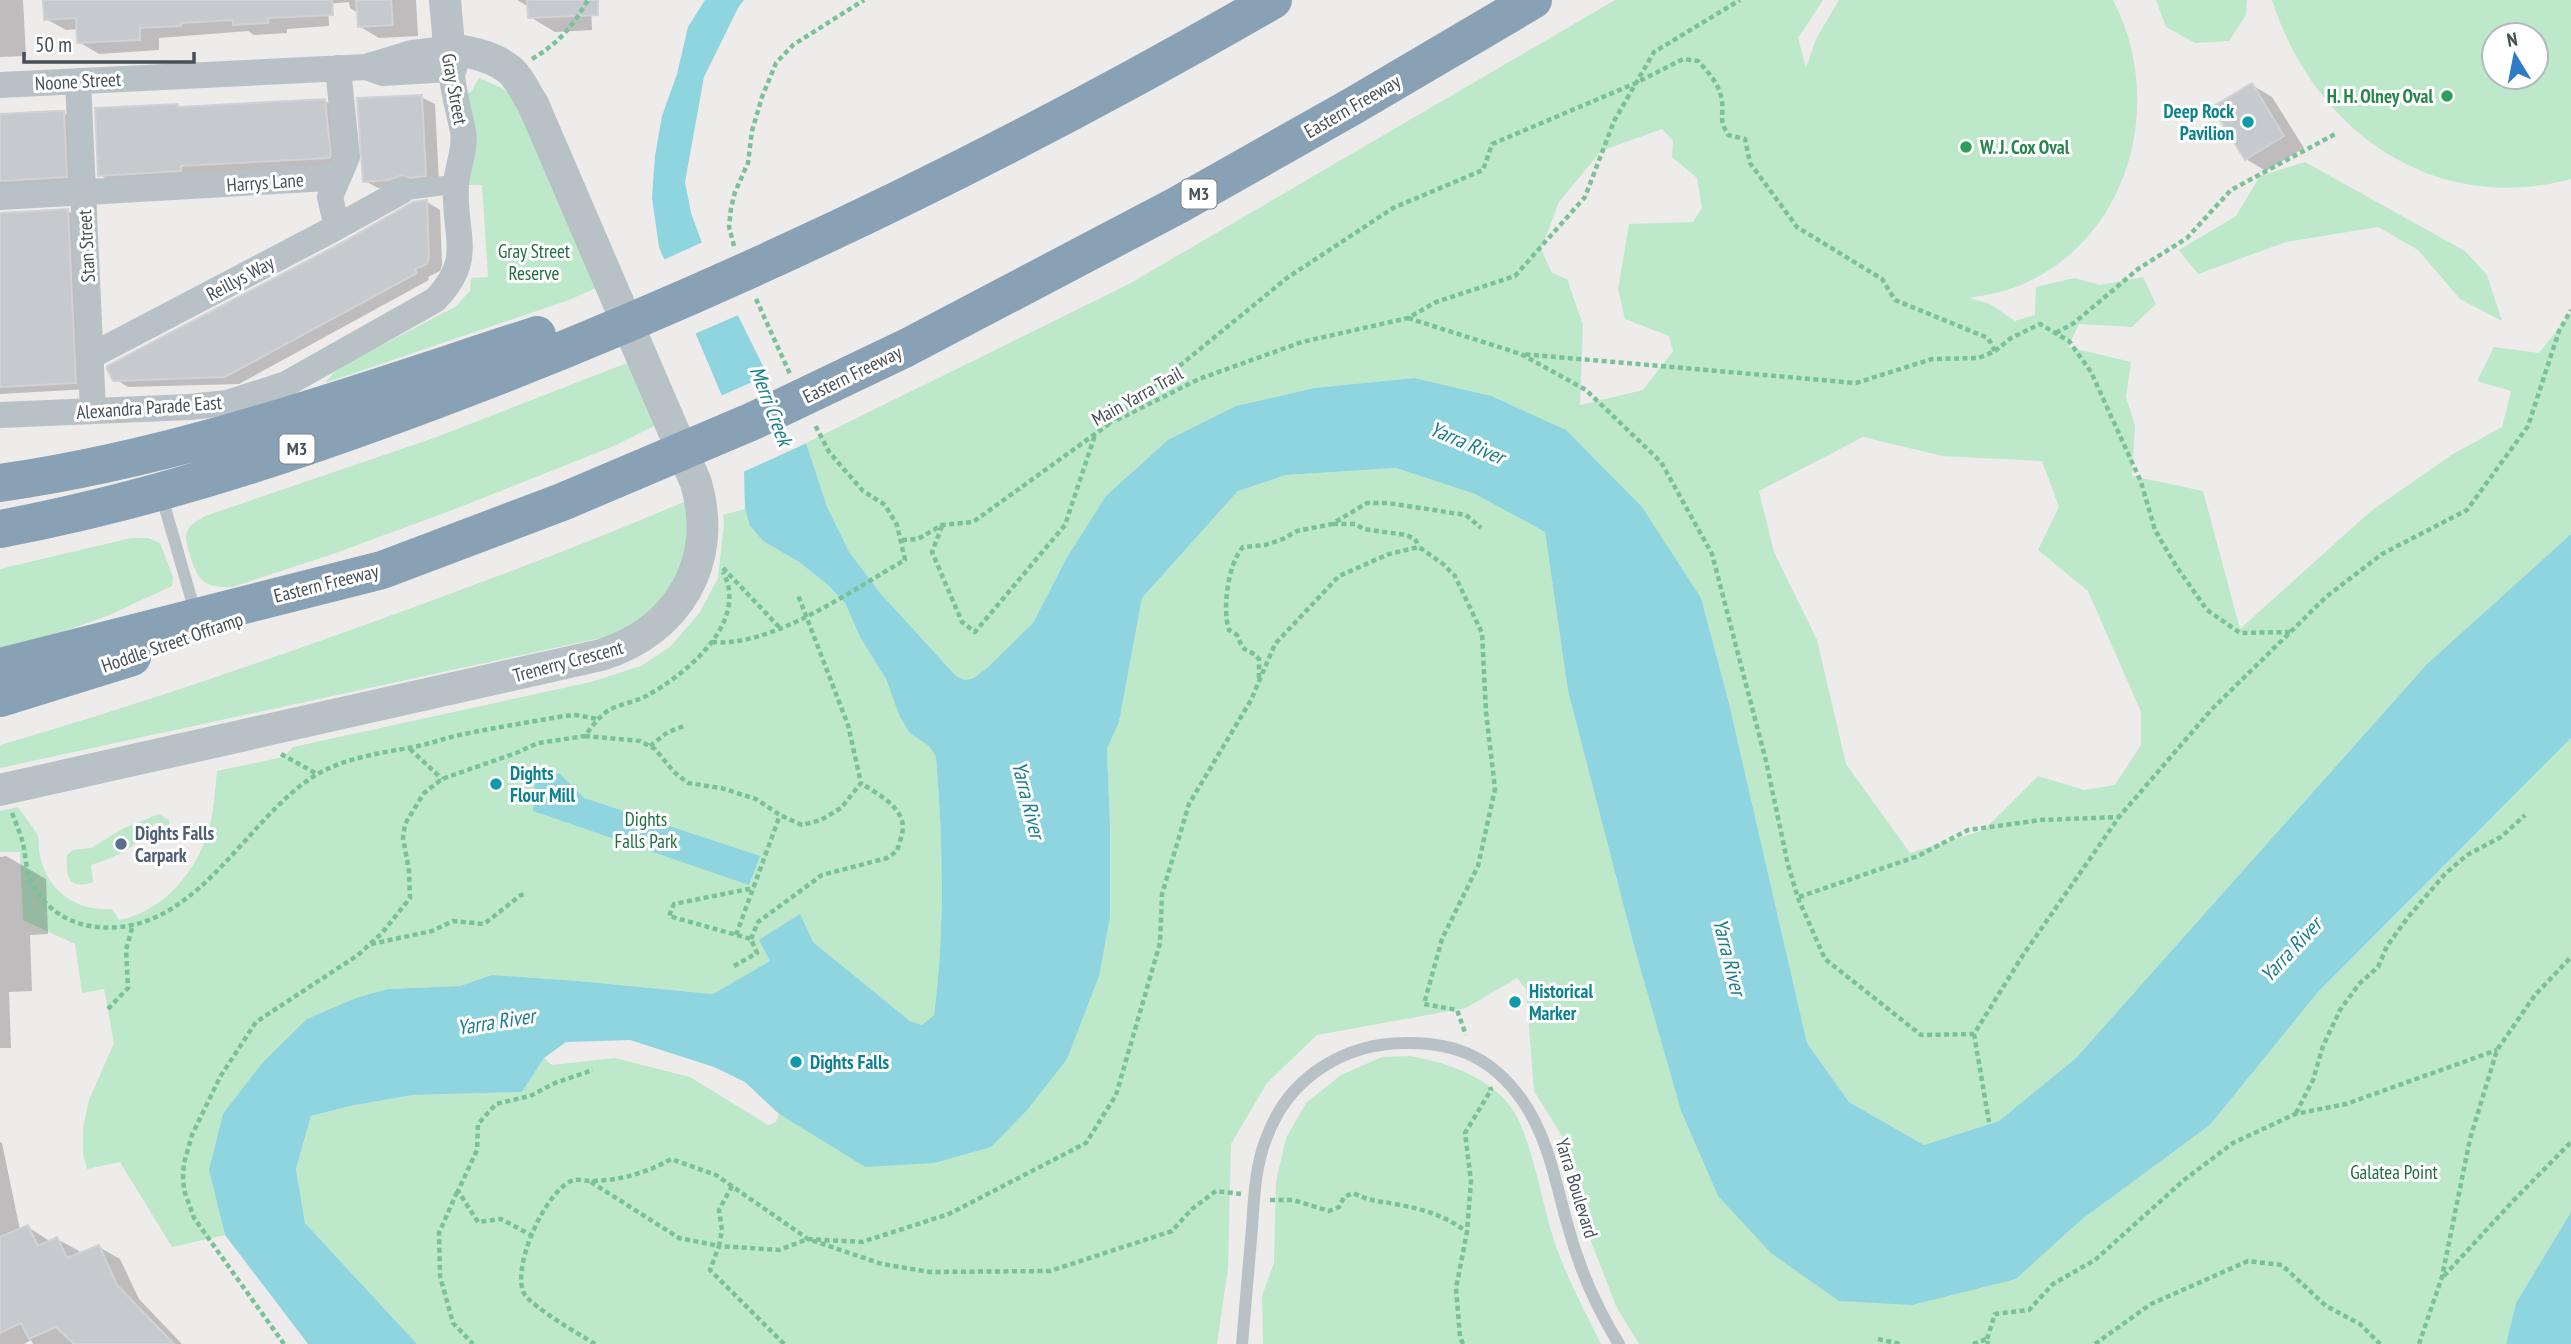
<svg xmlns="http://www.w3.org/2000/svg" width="2571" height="1344" viewBox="0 0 2571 1344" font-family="'PT Sans Narrow',sans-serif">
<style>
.green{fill:#bde8ca;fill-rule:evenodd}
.water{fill:#8fd5df}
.pier{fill:#eeebeb}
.shadow{fill:#0003}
.building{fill:#c6c9ce;stroke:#d0d2d6;stroke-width:2}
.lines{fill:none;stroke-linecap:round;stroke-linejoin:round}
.path{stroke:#7ac198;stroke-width:4.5;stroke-dasharray:5 3.5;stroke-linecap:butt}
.service{stroke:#b8c1c6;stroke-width:12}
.pedestrian{stroke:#b8c1c6;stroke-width:19}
.minor{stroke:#b8c1c6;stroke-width:26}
.tertiary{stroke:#b8c1c6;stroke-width:32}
.motorway{stroke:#88a1b5;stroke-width:38}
.leisure-dot{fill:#2e9e5b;stroke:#fff;stroke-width:2.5}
.culture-dot{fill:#0f9aa8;stroke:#fff;stroke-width:2.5}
.service-dot{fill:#5c6f8a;stroke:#fff;stroke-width:2.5}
.labels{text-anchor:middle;stroke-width:6;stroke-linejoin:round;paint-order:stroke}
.shield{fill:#fff;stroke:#7e8489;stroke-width:2}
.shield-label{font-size:18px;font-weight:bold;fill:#465056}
.street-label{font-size:19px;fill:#465056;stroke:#fff}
.leisure-label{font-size:19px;font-weight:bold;fill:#27864d;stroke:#fff;text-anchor:end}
.culture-label{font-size:19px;font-weight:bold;fill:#0d838f;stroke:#fff;text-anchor:start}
.park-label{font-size:19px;fill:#216d41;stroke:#fff}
.service-label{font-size:19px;font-weight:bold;fill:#4e5e75;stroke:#fff;text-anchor:start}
.water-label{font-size:21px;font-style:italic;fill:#1c7d8c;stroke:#fff}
</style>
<rect width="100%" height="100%" fill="#eeebeb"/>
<path class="green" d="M 1615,0 L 1823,0 L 1798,38 L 1806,68 L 1816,39 L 1839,0 L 2113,0 C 2166,101 2131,238 2021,285 C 2004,292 1987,295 1969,298 L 1990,304 L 2015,321 L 2035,315 L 2036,287 L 2074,278 L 2100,285 L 2143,277 L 2156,304 L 2132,327 L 2079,324 L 2068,347 L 2131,362 L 2126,397 L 2135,426 L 2132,476 L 2203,491 L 2240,629 L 2371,511 L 2453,454 L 2502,427 L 2511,391 L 2477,381 L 2494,347 L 2539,353 L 2571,313 L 2571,534 L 2427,664 L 2076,1058 L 1999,1121 L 1924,1145 L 1849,1102 L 1807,1043 L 1728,699 L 1701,598 L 1414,378 L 1314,388 L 1236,406 L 1066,559 L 1033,623 L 988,667 L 974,678 L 965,680 L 956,676 C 920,636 880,598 850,554 C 828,521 818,480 806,443 L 1129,284 ZM 1662,129 L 1673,141 L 1672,157 L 1697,178 L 1702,208 L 1693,222 L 1629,224 L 1618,289 L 1625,319 L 1669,336 L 1673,351 L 1643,390 L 1580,405 L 1583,325 L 1567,279 L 1552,273 L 1541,249 L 1559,202 L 1601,151 ZM 1863,437 L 1943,456 L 2042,461 L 2059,507 L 2038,550 L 2088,591 L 2141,712 L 2141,745 L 2115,785 L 2084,790 L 2038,776 L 1984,830 L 1910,853 L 1846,764 L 1817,640 L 1774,552 L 1759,491 Z
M 2156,0 L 2247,0 L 2246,15 L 2229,41 L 2195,43 L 2166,27 Z
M 2272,0 L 2571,0 L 2571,179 C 2433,216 2314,131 2272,0 ZM 2494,35 L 2536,35 L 2536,77 L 2494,77 Z
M 479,78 L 502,88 L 515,98 L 598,287 L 569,300 L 325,383 L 338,368 L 455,307 L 470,291 L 471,278 L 488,277 L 482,185 L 466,185 L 460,95 L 471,92 Z
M 2305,162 L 2465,251 L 2487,275 L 2502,321 L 2460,299 L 2418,250 L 2378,227 L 2286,242 L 2198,274 L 2179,250 L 2236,216 L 2260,176 Z
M 632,361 L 660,423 L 614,446 L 455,509 L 330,555 L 232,587 C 202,588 197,579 189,552 C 187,544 184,538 188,530 C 191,523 199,520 205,516 L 434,438 Z
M 1396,468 L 1475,494 L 1545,532 L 1568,691 L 1634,946 L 1681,1111 L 1718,1196 L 2016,1279 L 2081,1220 L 2210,1125 L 2318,992 L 2571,738 L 2571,1212 L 2516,1303 L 2506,1344 L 1639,1344 L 1616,1306 L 1572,1192 L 1562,1136 L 1534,1091 L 1526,989 L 1517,978 L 1466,1008 L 1317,1035 L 1267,1083 L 1231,1144 L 1228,1268 L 1217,1344 L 417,1344 L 305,1223 L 296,1169 L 311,1116 L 350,1106 L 413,1095 L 522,1092 L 544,1058 L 552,1065 L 615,1058 L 690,1077 L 768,1125 L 776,1122 L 779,1114 L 865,1167 L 1110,917 L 1110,825 L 1107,749 L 1119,722 L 1142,598 L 1238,491 L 1286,475 Z
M 693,498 L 696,524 L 671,600 L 619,634 L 0,768 L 0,745 C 122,710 242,669 362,626 C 473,586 584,545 693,498 Z
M 745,509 L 750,526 L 763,541 L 799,562 L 828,585 L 845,603 L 860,637 L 886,679 L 901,717 L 910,733 L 929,746 L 936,757 C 943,843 945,930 934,1015 L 922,1025 L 910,1021 L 813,942 L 771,961 L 713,994 L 578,981 L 492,975 L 460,986 L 388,989 L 209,1170 L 225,1235 L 172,1247 L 120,1162 L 87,1169 L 83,1154 L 83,1128 L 89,1100 L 114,1043 L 104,989 L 82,993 L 75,944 L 23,920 L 20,852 L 0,852 L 0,811 L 18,807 C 24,816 32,825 37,834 C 40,841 38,849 40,856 C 48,892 76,911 112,909 L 119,920 C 165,911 198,870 210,826 C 214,808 215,789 217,771 L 283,757 L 293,747 L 591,682 L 641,666 L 670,647 L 700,612 L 718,578 L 724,523 L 723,515 Z
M 131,538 L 148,538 L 160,543 L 173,577 L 172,586 L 107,616 L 62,632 L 0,649 L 0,569 Z
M 159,814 L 169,820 L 170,827 L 155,823 C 135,849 120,855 91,865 L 93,882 C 67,891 66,875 67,855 L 73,850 L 91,848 L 124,828 Z
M 1410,1056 C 1451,1063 1502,1081 1520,1123 C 1538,1165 1543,1214 1560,1257 C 1571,1286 1587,1315 1601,1344 L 1263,1344 L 1262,1296 L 1274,1263 L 1276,1181 L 1286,1138 L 1306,1103 L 1341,1075 L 1382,1057 Z"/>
<path class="water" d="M 705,0 L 744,0 L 738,8 L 704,77 L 685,182 L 691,213 L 702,243 L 768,376 L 806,443 L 827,507 L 849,552 L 880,593 L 956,676 L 965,680 L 974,678 L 988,667 L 1033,623 L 1066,559 L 1106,496 L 1168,440 L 1236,406 L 1314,388 L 1414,378 L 1491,396 L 1566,430 L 1642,507 L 1701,598 L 1728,699 L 1807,1043 L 1849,1102 L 1924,1145 L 1999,1121 L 2076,1058 L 2427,664 L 2571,534 L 2571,738 L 2318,992 L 2210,1125 L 2081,1220 L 2016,1279 L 1912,1305 L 1839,1301 L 1771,1253 L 1718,1196 L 1681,1111 L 1634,946 L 1568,691 L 1545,532 L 1475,494 L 1396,468 L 1286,475 L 1238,491 L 1142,598 L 1119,722 L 1107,749 L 1110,825 L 1110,917 L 1099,976 L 1067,1059 L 1028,1109 L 991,1147 L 934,1163 L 865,1167 L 779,1114 L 745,1082 L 714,1067 L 630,1040 L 566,1042 L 544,1058 L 522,1092 L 413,1095 L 350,1106 L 311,1116 L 296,1169 L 305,1223 L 417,1344 L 308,1344 L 225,1235 L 209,1170 L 223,1114 L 263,1062 L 307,1019 L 356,998 L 388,989 L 460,986 L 492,975 L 578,981 L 713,994 L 770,961 L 759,940 L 800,914 L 813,942 L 910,1021 L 922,1025 L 934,1015 C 945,930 943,843 936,757 L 929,746 L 910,733 L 900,717 L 886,679 L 860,637 L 845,603 L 828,585 L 799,562 L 763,541 L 750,526 L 745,509 L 744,471 L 722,396 L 659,247 L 652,198 L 655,156 L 662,116 L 677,74 L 688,27 Z
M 559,773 L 584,798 L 760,856 L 749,885 L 533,811 L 535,781 Z
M 2571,1212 L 2571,1344 L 2506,1344 L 2516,1303 Z"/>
<path class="pier" d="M 705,241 L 743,313 L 692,335 L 661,261 Z
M 771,374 L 809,442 L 741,473 L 718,397 Z"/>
<path class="shadow" d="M 0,0 L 23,0 L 26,56 L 0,57 Z
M 45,0 L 416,0 L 418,36 L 379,38 L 359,26 L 358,13 L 350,8 L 349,2 L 328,4 L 329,26 L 287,29 L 287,33 L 270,34 L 254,35 L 248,31 L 159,38 L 159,50 L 99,54 L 79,42 L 78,29 L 66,30 L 46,19 Z
M 517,0 L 580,0 L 591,6 L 592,30 L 555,32 L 530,17 L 529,7 Z
M 2252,85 L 2272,97 L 2304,148 L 2266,171 L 2246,159 Z
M 421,97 L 435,104 L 439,182 L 378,188 L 365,181 Z
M 325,101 L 341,110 L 346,164 L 116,184 L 100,175 L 177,105 L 182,108 Z
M 63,113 L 76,120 L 79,184 L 0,196 L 0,116 Z
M 427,202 L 440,210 L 442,265 L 440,271 L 428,277 L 429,280 L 239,384 L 128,387 L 115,379 L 345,242 Z
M 67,211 L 81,218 L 89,389 L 0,394 L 0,214 Z
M 6,856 L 46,879 L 48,934 L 30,935 L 32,991 L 9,992 L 11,1048 L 0,1048 L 0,857 Z
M 0,1142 L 2,1143 L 20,1230 L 28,1227 L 51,1242 L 57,1239 L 79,1251 L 80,1255 L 99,1247 L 120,1259 L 139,1299 L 182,1344 L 33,1344 L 31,1340 L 24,1344 L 0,1344 Z"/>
<path class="building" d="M 43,0 L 332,0 L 333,15 L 268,18 L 268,23 L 250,24 L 233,25 L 233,20 L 181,23 L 181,26 L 140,28 L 140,40 L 77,43 L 76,18 L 44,20 Z
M 356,0 L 391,0 L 393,25 L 358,27 Z
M 527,0 L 598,0 L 598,15 L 528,18 Z
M 2252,83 L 2284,136 L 2245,160 L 2212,107 Z
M 422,95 L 426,176 L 410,178 L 402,175 L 389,180 L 363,182 L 357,98 Z
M 325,99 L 331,155 L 329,158 L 181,166 L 181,171 L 98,176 L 95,108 L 178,104 L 178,107 Z
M 56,111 L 64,111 L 67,177 L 0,181 L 0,114 Z
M 427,200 L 429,257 L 427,264 L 415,269 L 417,273 L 225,377 L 113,381 L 107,369 L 107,366 L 345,241 L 413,202 Z
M 68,209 L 76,383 L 0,387 L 0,213 Z
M 28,1225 L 38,1246 L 57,1237 L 67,1258 L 99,1245 L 117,1285 L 174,1344 L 74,1344 L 56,1327 L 29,1339 L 21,1323 L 0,1333 L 0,1237 Z"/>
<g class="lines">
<path class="path" d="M 532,59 C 559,43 572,27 588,0
M 734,246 L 729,227 L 731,208 L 735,192 L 748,163 L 752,131 L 762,97 L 776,63 L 793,45 L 864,0
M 756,299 L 790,374
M 1408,318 L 1521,354 L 1586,390 L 1661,462 L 1712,554 L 1766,761 L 1788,865 L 1798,898 L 1825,959 L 1921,1035 L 1974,1034 L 2023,955 L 2119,817 L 2212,709 L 2326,597 L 2382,554 L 2467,510 L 2528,426 L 2559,331 L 2571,310
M 2056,333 L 2074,323 L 2138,269 L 2187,238 L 2231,190 L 2337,133
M 1995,351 L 2011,338 L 2040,324 L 2069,341 L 2091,372 L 2141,482 L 2155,530 L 2176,566 L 2207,610 L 2240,633 L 2290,632
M 1117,420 L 1199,379 L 1302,342 L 1408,318 L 1436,302 L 1515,276 L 1585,197 L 1614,121 L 1654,52 L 1740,0
M 1107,425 L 1287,278 L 1393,208 L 1483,170 L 1492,144 L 1636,83 L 1683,59 L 1698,61 C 1709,73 1720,85 1722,101 C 1724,118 1718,117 1728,135 L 1745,139 L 1750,163 L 1797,227 L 1882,279 L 1895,300 L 1988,338 L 1995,351 L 1979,358 L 1932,359 L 1856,383 L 1522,354
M 1333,524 L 1356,524 L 1363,529 L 1406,535 L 1415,539 L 1419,547
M 942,526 L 932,552 L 962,622 L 975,632 L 1065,525 L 1095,435
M 902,540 L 918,539 L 942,525 L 973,522 L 1109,424
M 723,568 L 781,629
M 712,642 C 772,648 853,589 905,560 L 897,525 L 885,505 L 863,491 L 829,452 L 814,423
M 1259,678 L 1259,659 C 1246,645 1245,657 1237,635 L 1229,630 C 1222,610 1228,563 1243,547 L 1265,545 L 1283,539 L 1297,531 L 1332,524 L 1367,503 L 1388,503 L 1466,515 L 1481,528
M 585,736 L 640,741 L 655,749 L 674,772 L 688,783 L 721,788 L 756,799 L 780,815 L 802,825 L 821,820 L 841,808 L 861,783 L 848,725 L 798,595
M 650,746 L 668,732 L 684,726
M 410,749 L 442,779
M 281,754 L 317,774
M 12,813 C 16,823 20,833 23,843 C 26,858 26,875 35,889 C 47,909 67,922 90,926 C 194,943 244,818 316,775 C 342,759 379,753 408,748 C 427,745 445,738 464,734 C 498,727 531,722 564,716 L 576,715 L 598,719
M 1799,897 L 1918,856 L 1968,830 L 2041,820 L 2119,817
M 736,935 L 780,815
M 751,939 L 758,922 L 822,875 L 887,858 L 897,851 C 899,844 902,836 903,828 C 903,806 877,794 861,783
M 371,944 L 432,931 L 453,921 L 484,924 L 521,895 L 527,894
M 734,966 L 757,953 L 751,939 L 669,916 L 674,904 L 754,888
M 108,1009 L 128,988 L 126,950 L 133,924
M 1974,1034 L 1989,1122
M 2296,1113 L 2313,1080 L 2323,1046 L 2340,1010 L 2359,984 L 2378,967 L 2387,946 L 2409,916 L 2445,874 L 2467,855 L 2501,837 L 2525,815
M 591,1182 L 679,1238 L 719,1246 L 722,1230 L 719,1210 L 732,1186
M 457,1192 L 439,1233 L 440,1276 L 453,1323 L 473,1344
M 1270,1200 L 1293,1200 L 1329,1211 L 1339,1207 L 1344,1197 L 1353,1193 C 1369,1201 1378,1201 1395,1204 C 1423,1209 1444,1215 1467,1232
M 533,1236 L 501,1219 L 478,1222 L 458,1191 L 477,1150 L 478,1124 L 496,1104 L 530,1096 L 555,1083 L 593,1070
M 2444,1276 L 2512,1202 L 2571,1142
M 1878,1339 L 1900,1344
M 1987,1339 L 1995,1314 L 2029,1310 L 2053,1284 L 2095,1260 L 2184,1180 L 2233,1143 L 2295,1114 L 2346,1104 L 2497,1050
M 284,1344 L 194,1218 L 184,1190 L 183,1176 L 184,1163 L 192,1135 L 220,1077 L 256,1022 L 358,955 L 382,933 L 410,898 L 409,871 L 403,838 L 405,824 L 424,793 L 442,779 L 516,753 L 538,743 L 585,736 C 591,728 597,719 606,712 C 617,704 633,703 646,696 C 685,675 750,623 723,572
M 595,1344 C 580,1335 533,1307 525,1295 C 509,1271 546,1188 574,1180 C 578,1179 585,1181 590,1181 C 618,1181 647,1173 671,1159 L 716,1175 L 808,1239 L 882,1264 L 930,1272 L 1050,1271 L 1172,1231 L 1192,1209 L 1216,1191 L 1241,1194
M 784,1344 L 710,1270 L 719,1246 L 779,1250 L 808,1239 L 862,1242 L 949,1214 L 1086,1143 L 1116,1095 L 1160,943 L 1162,894 L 1189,804 L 1251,700 L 1275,644 L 1339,576 L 1389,554 L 1419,547 L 1443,564 L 1455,576 L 1482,633 L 1486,712 L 1495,789 L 1478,866 L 1442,939 L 1424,1004 L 1457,1010 L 1466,1035
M 1463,1344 L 1460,1337 L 1456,1288 L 1467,1232 L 1471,1181 L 1465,1133 L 1491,1090 L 1490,1087
M 1973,1344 L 1987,1339 L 1988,1344
M 2095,1344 L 2151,1304 L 2248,1261 L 2282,1265 L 2326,1306 L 2360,1324 L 2380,1344
M 2419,1344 L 2442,1277 L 2470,1139 L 2497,1050 L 2535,995 L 2571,957"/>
<path class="service" d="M 161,494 L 196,615
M 1242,1344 C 1245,1305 1249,1267 1252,1228 C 1254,1198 1255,1167 1266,1139 C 1288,1077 1345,1042 1409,1043 C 1458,1043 1493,1059 1522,1100 C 1548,1137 1555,1180 1567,1223 C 1578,1265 1596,1307 1619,1344"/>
<path class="pedestrian" d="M 402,191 L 456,184"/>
<path class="minor" d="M 78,81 L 93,411
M 0,85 L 366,67 L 412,53 L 447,49
M 0,197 L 329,178 L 341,171 L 347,157 L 338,68
M 337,227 L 402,191
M 91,356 L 337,227 L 330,197 L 341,171
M 0,415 L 189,407 L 227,403 L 286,384 L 435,300 C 476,258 453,236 456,185 C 457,167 466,150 463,132 C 459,111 453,91 451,69 L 383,73 L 366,67"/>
<path class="tertiary" d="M 445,0 L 451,68
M 0,790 L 601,655 C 678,631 719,562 696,483 L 533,104 C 526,94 520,79 511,71 C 494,56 468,51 447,49"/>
<path class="motorway" d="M 0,483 C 184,457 361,392 537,335
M 0,529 C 171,497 336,439 498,376 C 765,271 1024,144 1273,0
M 0,667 L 382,570 L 562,502 L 753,421 L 906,348 L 1178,205 L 1353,106 L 1533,0
M 0,698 L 132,657"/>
</g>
<g class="leisure-dot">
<circle cx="2447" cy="96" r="7"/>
<circle cx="1966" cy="147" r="7"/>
</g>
<g class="culture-dot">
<circle cx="2248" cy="122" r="7"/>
<circle cx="496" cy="784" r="7"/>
<circle cx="1515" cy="1002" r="7"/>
<circle cx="796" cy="1062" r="7"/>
</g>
<circle class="service-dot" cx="121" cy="844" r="7"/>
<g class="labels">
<g class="shield">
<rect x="1181.5" y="179.5" width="35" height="29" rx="5"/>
<rect x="279.5" y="434.5" width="35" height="29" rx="5"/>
</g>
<g class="shield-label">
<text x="1199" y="200">M3</text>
<text x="297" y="455">M3</text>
</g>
<g class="street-label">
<text transform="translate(78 81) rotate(-3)" y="7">Noone Street</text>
<text transform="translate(455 89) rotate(80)" y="7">Gray Street</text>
<text transform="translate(1352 106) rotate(-30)" y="7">Eastern Freeway</text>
<text transform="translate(265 182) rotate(-4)" y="7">Harrys Lane</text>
<text transform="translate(86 246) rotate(-93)" y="7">Stan Street</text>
<text transform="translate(240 278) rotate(-28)" y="7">Reillys Way</text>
<text transform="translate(852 374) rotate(-26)" y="7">Eastern Freeway</text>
<text transform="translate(1137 396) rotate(-29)" y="7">Main Yarra Trail</text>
<text transform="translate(149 407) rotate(-4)" y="7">Alexandra Parade East</text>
<text transform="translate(326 583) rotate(-14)" y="7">Eastern Freeway</text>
<text transform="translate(172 642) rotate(-19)" y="7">Hoddle Street Offramp</text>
<text transform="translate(568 661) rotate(-15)" y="7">Trenerry Crescent</text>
<text transform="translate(1577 1188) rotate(73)" y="7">Yarra Boulevard</text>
</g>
<g class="leisure-label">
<text x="2433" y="103">H. H. Olney Oval</text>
<text x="1980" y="154" text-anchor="start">W. J. Cox Oval</text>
</g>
<g class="culture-label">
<text x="2234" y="118" text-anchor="end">Deep Rock<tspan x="2234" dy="22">Pavilion</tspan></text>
<text x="510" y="780">Dights<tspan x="510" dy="22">Flour Mill</tspan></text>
<text x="1529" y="998">Historical<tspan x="1529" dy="22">Marker</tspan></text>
<text x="810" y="1069">Dights Falls</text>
</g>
<g class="park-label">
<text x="534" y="258">Gray Street<tspan x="534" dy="22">Reserve</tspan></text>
<text x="646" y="826">Dights<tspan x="646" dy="22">Falls Park</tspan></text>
<text x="2394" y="1179">Galatea Point</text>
</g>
<g class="service-label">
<text x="135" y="840">Dights Falls<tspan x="135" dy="22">Carpark</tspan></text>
</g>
<g class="water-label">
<text transform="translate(771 406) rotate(69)" y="7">Merri Creek</text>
<text transform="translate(1467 443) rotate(23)" y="7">Yarra River</text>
<text transform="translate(1028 800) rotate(76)" y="7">Yarra River</text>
<text transform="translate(2291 950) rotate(-47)" y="7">Yarra River</text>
<text transform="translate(1729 957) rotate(76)" y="7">Yarra River</text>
<text transform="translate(496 1022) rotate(-9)" y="7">Yarra River</text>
</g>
</g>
<g transform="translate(2515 56) rotate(350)"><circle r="33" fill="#ffffff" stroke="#b5b9bb" stroke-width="2"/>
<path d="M0-5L12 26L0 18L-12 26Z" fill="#2e7cc5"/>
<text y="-10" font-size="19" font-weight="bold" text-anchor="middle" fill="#465056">N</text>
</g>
<path d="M24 52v10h170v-10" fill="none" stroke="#465056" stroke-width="3.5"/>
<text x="35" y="52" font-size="21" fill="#465056" stroke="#ffffff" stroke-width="5" paint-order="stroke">50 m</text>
</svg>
